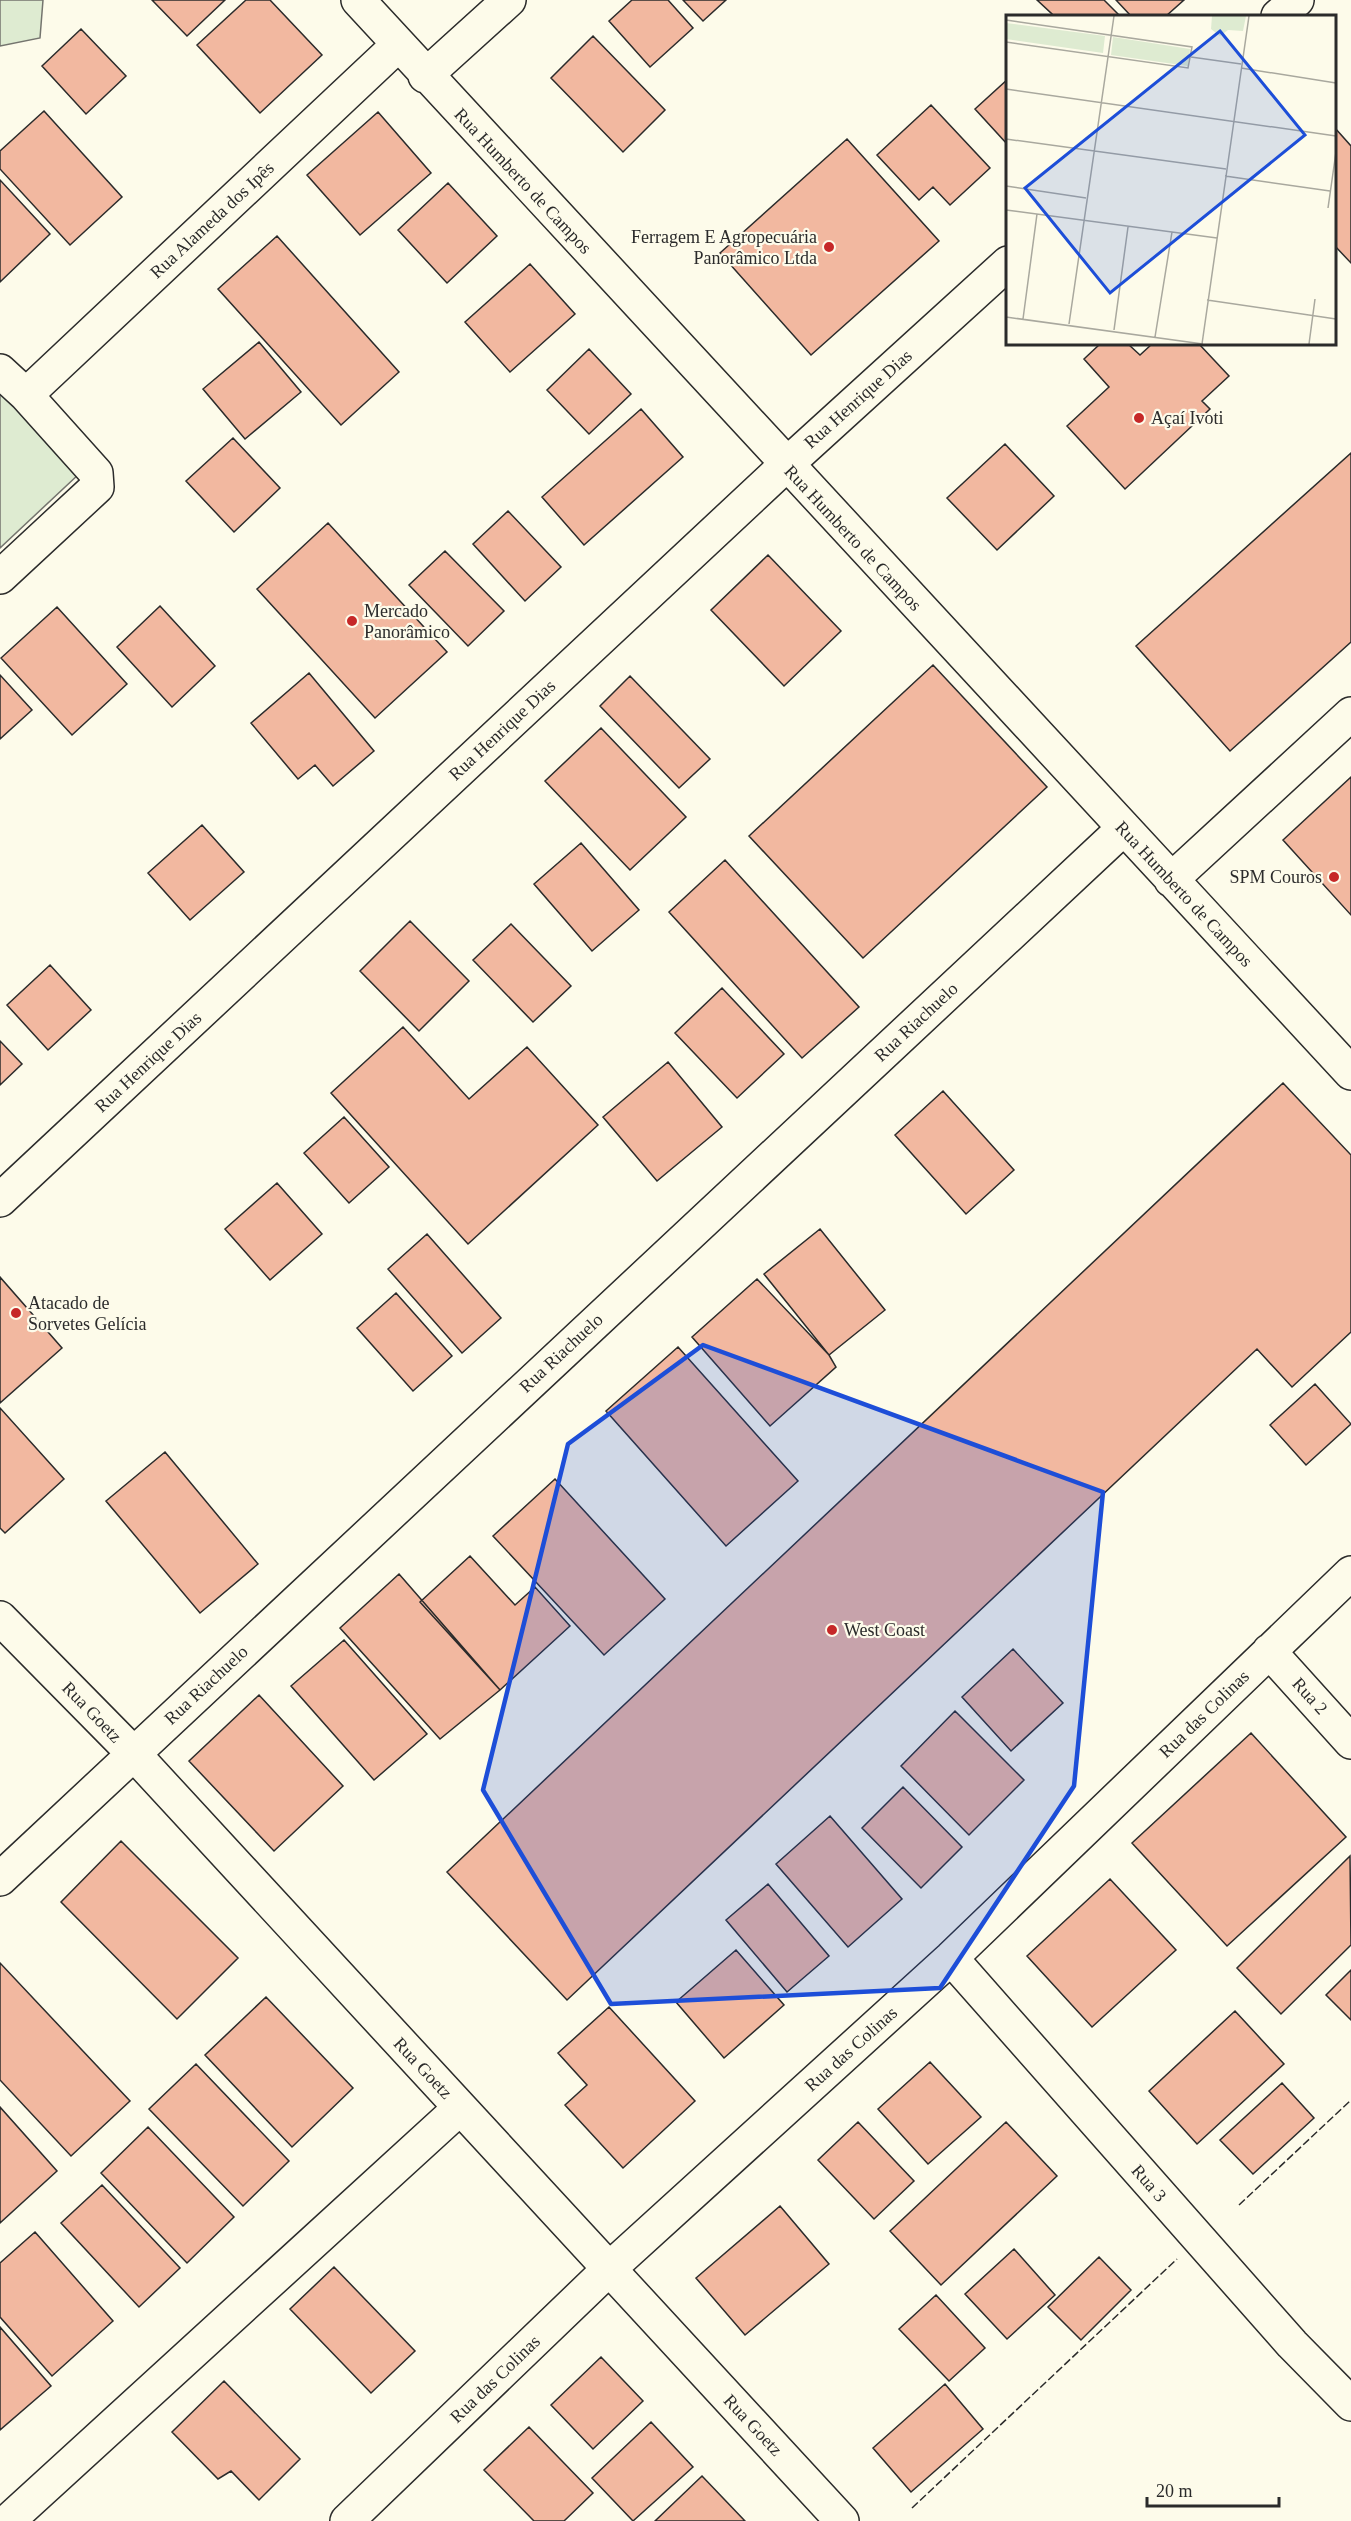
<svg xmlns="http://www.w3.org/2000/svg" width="1351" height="2521" viewBox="0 0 1351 2521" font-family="Georgia,serif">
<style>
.green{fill:#deebd1;stroke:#74746e;stroke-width:1.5}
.building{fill:#f2b8a0;stroke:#2b2b2b;stroke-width:1.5}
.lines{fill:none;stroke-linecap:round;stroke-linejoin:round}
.street-casing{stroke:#2b2b2b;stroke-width:36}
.street{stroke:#fdfbea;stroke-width:33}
.fence{stroke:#2b2b2b;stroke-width:1.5;stroke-dasharray:8 3;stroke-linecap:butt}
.marked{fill:#1d4ed8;fill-opacity:0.2;stroke:#1d4ed8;stroke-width:4.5;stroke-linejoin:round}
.poi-dot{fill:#c62828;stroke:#fdfbea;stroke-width:2}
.labels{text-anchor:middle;stroke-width:4.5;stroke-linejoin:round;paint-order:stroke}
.street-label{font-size:18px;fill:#2b2b2b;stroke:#fdfbea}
.poi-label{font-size:18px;fill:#2b2b2b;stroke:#fdfbea;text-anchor:start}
.inset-road{fill:none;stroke:#a9a89e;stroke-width:1.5}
.view{fill:#1d4ed8;fill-opacity:0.15;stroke:#1d4ed8;stroke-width:3}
.inset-edge{fill:none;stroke:#2b2b2b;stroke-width:3}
</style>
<rect width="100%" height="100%" fill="#fdfbea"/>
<path class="green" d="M 0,0 L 43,0 L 40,38 L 0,46 Z
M 0,392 L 80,473 L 0,548 Z"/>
<path class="building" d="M 152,0 L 225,0 L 187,36 Z
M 246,0 L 270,0 L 322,55 L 260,113 L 197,45 Z
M 632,0 L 668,0 L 693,28 L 650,67 L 609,21 Z
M 683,0 L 726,0 L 703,21 Z
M 1037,0 L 1104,0 L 1120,16 L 1049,16 L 1052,14 Z
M 1116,0 L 1184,0 L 1166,16 L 1131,16 Z
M 81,29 L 126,76 L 86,114 L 42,66 Z
M 593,36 L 665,110 L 623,152 L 551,78 Z
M 1008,79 L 1008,145 L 975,109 Z
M 931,105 L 990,168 L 950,205 L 933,187 L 919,200 L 877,155 Z
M 44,111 L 122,197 L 70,245 L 0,169 L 0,151 Z
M 378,112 L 431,173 L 360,235 L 307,175 Z
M 1335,128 L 1351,146 L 1351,263 L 1334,245 Z
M 847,139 L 939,241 L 811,355 L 720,253 Z
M 0,180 L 50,234 L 0,282 Z
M 448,183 L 497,236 L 447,283 L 398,230 Z
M 277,236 L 399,372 L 341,425 L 218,289 Z
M 530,264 L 575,314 L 510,372 L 465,322 Z
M 259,342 L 301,392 L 245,439 L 203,389 Z
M 1100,344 L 1128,344 L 1140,355 L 1152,344 L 1199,344 L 1229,376 L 1202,401 L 1210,409 L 1125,489 L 1067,426 L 1109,387 L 1084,359 Z
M 589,349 L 631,394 L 589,434 L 547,390 Z
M 641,409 L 683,457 L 584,545 L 542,497 Z
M 233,438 L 280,488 L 234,532 L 186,481 Z
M 1005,444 L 1054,496 L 997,550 L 947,498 Z
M 1351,453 L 1351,642 L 1230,751 L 1136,646 Z
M 508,511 L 561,567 L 525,601 L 473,544 Z
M 328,523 L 447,652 L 375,718 L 257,589 Z
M 445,551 L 504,611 L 468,646 L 409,585 Z
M 768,555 L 841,631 L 784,686 L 711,610 Z
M 160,606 L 215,666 L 172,707 L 117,647 Z
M 57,607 L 127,684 L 72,735 L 1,658 Z
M 933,665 L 1047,787 L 863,958 L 749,836 Z
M 309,673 L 374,751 L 333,786 L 315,765 L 298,779 L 251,723 Z
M 0,675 L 32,710 L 0,739 Z
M 630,676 L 710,759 L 679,788 L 600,706 Z
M 601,728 L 686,817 L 630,870 L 545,781 Z
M 1351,777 L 1351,915 L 1283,840 Z
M 202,825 L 244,872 L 190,920 L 148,873 Z
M 581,843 L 639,910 L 592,951 L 534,884 Z
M 725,860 L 859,1007 L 802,1058 L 669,912 Z
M 410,921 L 469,981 L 419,1031 L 360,971 Z
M 511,924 L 571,986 L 533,1022 L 473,960 Z
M 50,965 L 91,1010 L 48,1050 L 7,1005 Z
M 722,988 L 784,1054 L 737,1098 L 675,1033 Z
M 403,1027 L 469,1099 L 527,1047 L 598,1125 L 468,1244 L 331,1093 Z
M 0,1041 L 22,1064 L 0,1085 Z
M 668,1062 L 722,1127 L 657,1181 L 603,1117 Z
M 1283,1083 L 1351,1155 L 1351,1332 L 1292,1387 L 1257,1349 L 567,2000 L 447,1872 Z
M 943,1091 L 1014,1170 L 966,1214 L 895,1135 Z
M 344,1117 L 389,1167 L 349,1203 L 304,1153 Z
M 277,1183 L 322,1234 L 270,1280 L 225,1229 Z
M 820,1229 L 885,1310 L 829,1355 L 764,1274 Z
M 427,1234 L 501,1318 L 462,1353 L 388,1269 Z
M 0,1277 L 62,1348 L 0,1403 Z
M 757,1279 L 829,1355 L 836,1367 L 770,1426 L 692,1337 Z
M 396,1293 L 452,1356 L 413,1391 L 357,1328 Z
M 678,1347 L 798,1481 L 726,1546 L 606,1411 Z
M 1315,1384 L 1351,1424 L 1306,1465 L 1270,1425 Z
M 0,1408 L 64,1479 L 5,1533 L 0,1528 Z
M 165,1452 L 258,1564 L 200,1613 L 106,1501 Z
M 555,1479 L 665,1599 L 604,1655 L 493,1536 Z
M 470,1556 L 515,1605 L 535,1587 L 570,1626 L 500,1690 L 420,1602 Z
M 399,1574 L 500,1690 L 440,1739 L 340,1628 Z
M 344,1640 L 427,1734 L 374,1780 L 291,1686 Z
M 1013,1649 L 1063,1703 L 1011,1751 L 962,1697 Z
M 259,1695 L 343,1786 L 274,1851 L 189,1761 Z
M 955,1711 L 1024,1780 L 969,1835 L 901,1766 Z
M 1251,1733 L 1346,1837 L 1227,1946 L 1132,1843 Z
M 903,1787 L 962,1847 L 921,1888 L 862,1828 Z
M 830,1816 L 902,1899 L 848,1947 L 776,1864 Z
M 121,1841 L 238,1958 L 177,2019 L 61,1902 Z
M 1350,1856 L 1351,1945 L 1281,2014 L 1237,1968 Z
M 1110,1879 L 1176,1950 L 1092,2027 L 1027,1956 Z
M 768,1884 L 829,1956 L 787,1992 L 726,1920 Z
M 736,1950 L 784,2005 L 724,2058 L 676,2002 Z
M 0,1963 L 130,2101 L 71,2156 L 0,2080 Z
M 1351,1970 L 1351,2020 L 1326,1995 Z
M 266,1997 L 353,2088 L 292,2147 L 205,2055 Z
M 609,2007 L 695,2101 L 623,2168 L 565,2105 L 587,2085 L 558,2053 Z
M 1235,2011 L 1284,2064 L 1197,2144 L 1149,2091 Z
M 930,2062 L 981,2117 L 928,2164 L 878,2109 Z
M 196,2064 L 289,2161 L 243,2206 L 149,2109 Z
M 1282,2083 L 1314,2118 L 1253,2174 L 1220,2140 Z
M 0,2107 L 57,2171 L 0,2223 Z
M 858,2122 L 914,2181 L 874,2219 L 818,2160 Z
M 1006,2122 L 1057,2176 L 941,2285 L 890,2231 Z
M 148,2127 L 234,2217 L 187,2263 L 101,2173 Z
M 102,2185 L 180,2268 L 139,2307 L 61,2223 Z
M 780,2206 L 829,2264 L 745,2335 L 696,2278 Z
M 35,2232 L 113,2321 L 52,2376 L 0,2317 L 0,2263 Z
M 1014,2249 L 1055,2295 L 1007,2339 L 965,2294 Z
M 1099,2257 L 1131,2290 L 1081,2340 L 1048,2307 Z
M 334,2267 L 415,2351 L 371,2393 L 290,2309 Z
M 936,2295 L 985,2348 L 949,2381 L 899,2329 Z
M 0,2327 L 51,2386 L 0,2430 Z
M 601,2357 L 643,2401 L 593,2449 L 551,2405 Z
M 224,2381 L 300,2459 L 259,2500 L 231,2471 L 218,2479 L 172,2432 Z
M 945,2384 L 983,2429 L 911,2492 L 873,2448 Z
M 651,2422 L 693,2467 L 633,2521 L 592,2478 Z
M 529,2427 L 593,2493 L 564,2521 L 534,2521 L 484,2470 Z
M 702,2476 L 745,2521 L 655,2521 Z"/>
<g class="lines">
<defs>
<path id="street" d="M 358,0 L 1351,1073
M 1278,16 L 1297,0
M 425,76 L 509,0
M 0,371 L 26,395 L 96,473 L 97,487 L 0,577
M 26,395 L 398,45
M 1171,880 L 1351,714
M 0,1200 L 786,465 L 1008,263
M 0,1618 L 133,1753 L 842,2521
M 1269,1651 L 1351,1742
M 0,1879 L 1123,829
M 951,1958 L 1292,2344 L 1351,2404
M 8,2521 L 460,2108
M 347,2521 L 609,2269 L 951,1958 L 1351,1573"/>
</defs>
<use href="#street" class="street-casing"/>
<use href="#street" class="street"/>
<path class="fence" d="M 1239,2205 L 1351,2100
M 912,2508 L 1177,2259"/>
</g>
<path class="marked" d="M 703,1345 L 1103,1492 L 1074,1786 L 940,1988 L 611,2004 L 483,1790 L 568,1444 Z"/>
<g class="poi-dot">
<circle cx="829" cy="247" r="6"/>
<circle cx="1139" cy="418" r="6"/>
<circle cx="352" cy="621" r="6"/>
<circle cx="1334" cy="877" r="6"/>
<circle cx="16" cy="1313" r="6"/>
<circle cx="832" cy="1630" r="6"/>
</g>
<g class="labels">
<g class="street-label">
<text transform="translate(523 181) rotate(47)" y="6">Rua Humberto de Campos</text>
<text transform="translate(212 220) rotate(-43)" y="6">Rua Alameda dos Ipês</text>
<text transform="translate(858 399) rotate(-42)" y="6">Rua Henrique Dias</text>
<text transform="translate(853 538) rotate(47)" y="6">Rua Humberto de Campos</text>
<text transform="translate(502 730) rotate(-43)" y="6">Rua Henrique Dias</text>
<text transform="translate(1184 894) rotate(47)" y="6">Rua Humberto de Campos</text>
<text transform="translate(916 1022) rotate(-43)" y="6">Rua Riachuelo</text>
<text transform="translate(148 1062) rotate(-43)" y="6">Rua Henrique Dias</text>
<text transform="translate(561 1353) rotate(-43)" y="6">Rua Riachuelo</text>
<text transform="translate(206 1685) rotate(-43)" y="6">Rua Riachuelo</text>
<text transform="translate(1310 1696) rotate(48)" y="6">Rua 2</text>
<text transform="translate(92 1712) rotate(46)" y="6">Rua Goetz</text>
<text transform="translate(1204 1714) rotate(-44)" y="6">Rua das Colinas</text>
<text transform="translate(851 2049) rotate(-42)" y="6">Rua das Colinas</text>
<text transform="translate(423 2068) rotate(47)" y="6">Rua Goetz</text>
<text transform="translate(1149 2183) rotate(49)" y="6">Rua 3</text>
<text transform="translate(495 2379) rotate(-44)" y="6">Rua das Colinas</text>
<text transform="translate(753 2425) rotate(47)" y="6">Rua Goetz</text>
</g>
<g class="poi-label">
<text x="817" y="243" text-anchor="end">Ferragem E Agropecuária<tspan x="817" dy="21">Panorâmico Ltda</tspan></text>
<text x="1151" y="424">Açaí Ivoti</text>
<text x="364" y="617">Mercado<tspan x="364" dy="21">Panorâmico</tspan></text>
<text x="1322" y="883" text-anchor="end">SPM Couros</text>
<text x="28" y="1309">Atacado de<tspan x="28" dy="21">Sorvetes Gelícia</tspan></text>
<text x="844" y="1636">West Coast</text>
</g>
</g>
<g transform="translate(1006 15)">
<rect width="330" height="330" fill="#fdfbea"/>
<path d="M 206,1 L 240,1 L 237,16 L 222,15 L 214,21 L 205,14 ZM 0,8 L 99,21 L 97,38 L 0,24 ZM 107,22 L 184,34 L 182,51 L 105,40 Z" fill="#deebd1"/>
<path class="inset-road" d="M 0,5 L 186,32 L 182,53 L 0,27M 185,42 L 235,49M 235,53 L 330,68M 0,74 L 330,121M 0,124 L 220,154M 219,161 L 324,176M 0,171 L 80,183M 322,193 L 330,137M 0,195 L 211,223M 201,285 L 330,304M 0,302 L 197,329M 17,304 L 31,199M 63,309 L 108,1M 108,315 L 122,212M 149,322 L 166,217M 196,329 L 243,1M 303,329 L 309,284"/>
<path class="view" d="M 214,16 L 299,120 L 104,278 L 19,173 Z"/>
<rect width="330" height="330" class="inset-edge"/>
</g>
<path d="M1147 2497v9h132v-9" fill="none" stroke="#2b2b2b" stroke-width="3"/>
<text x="1156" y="2497" font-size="18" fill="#2b2b2b" stroke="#fdfbea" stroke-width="4.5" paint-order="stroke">20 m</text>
</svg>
